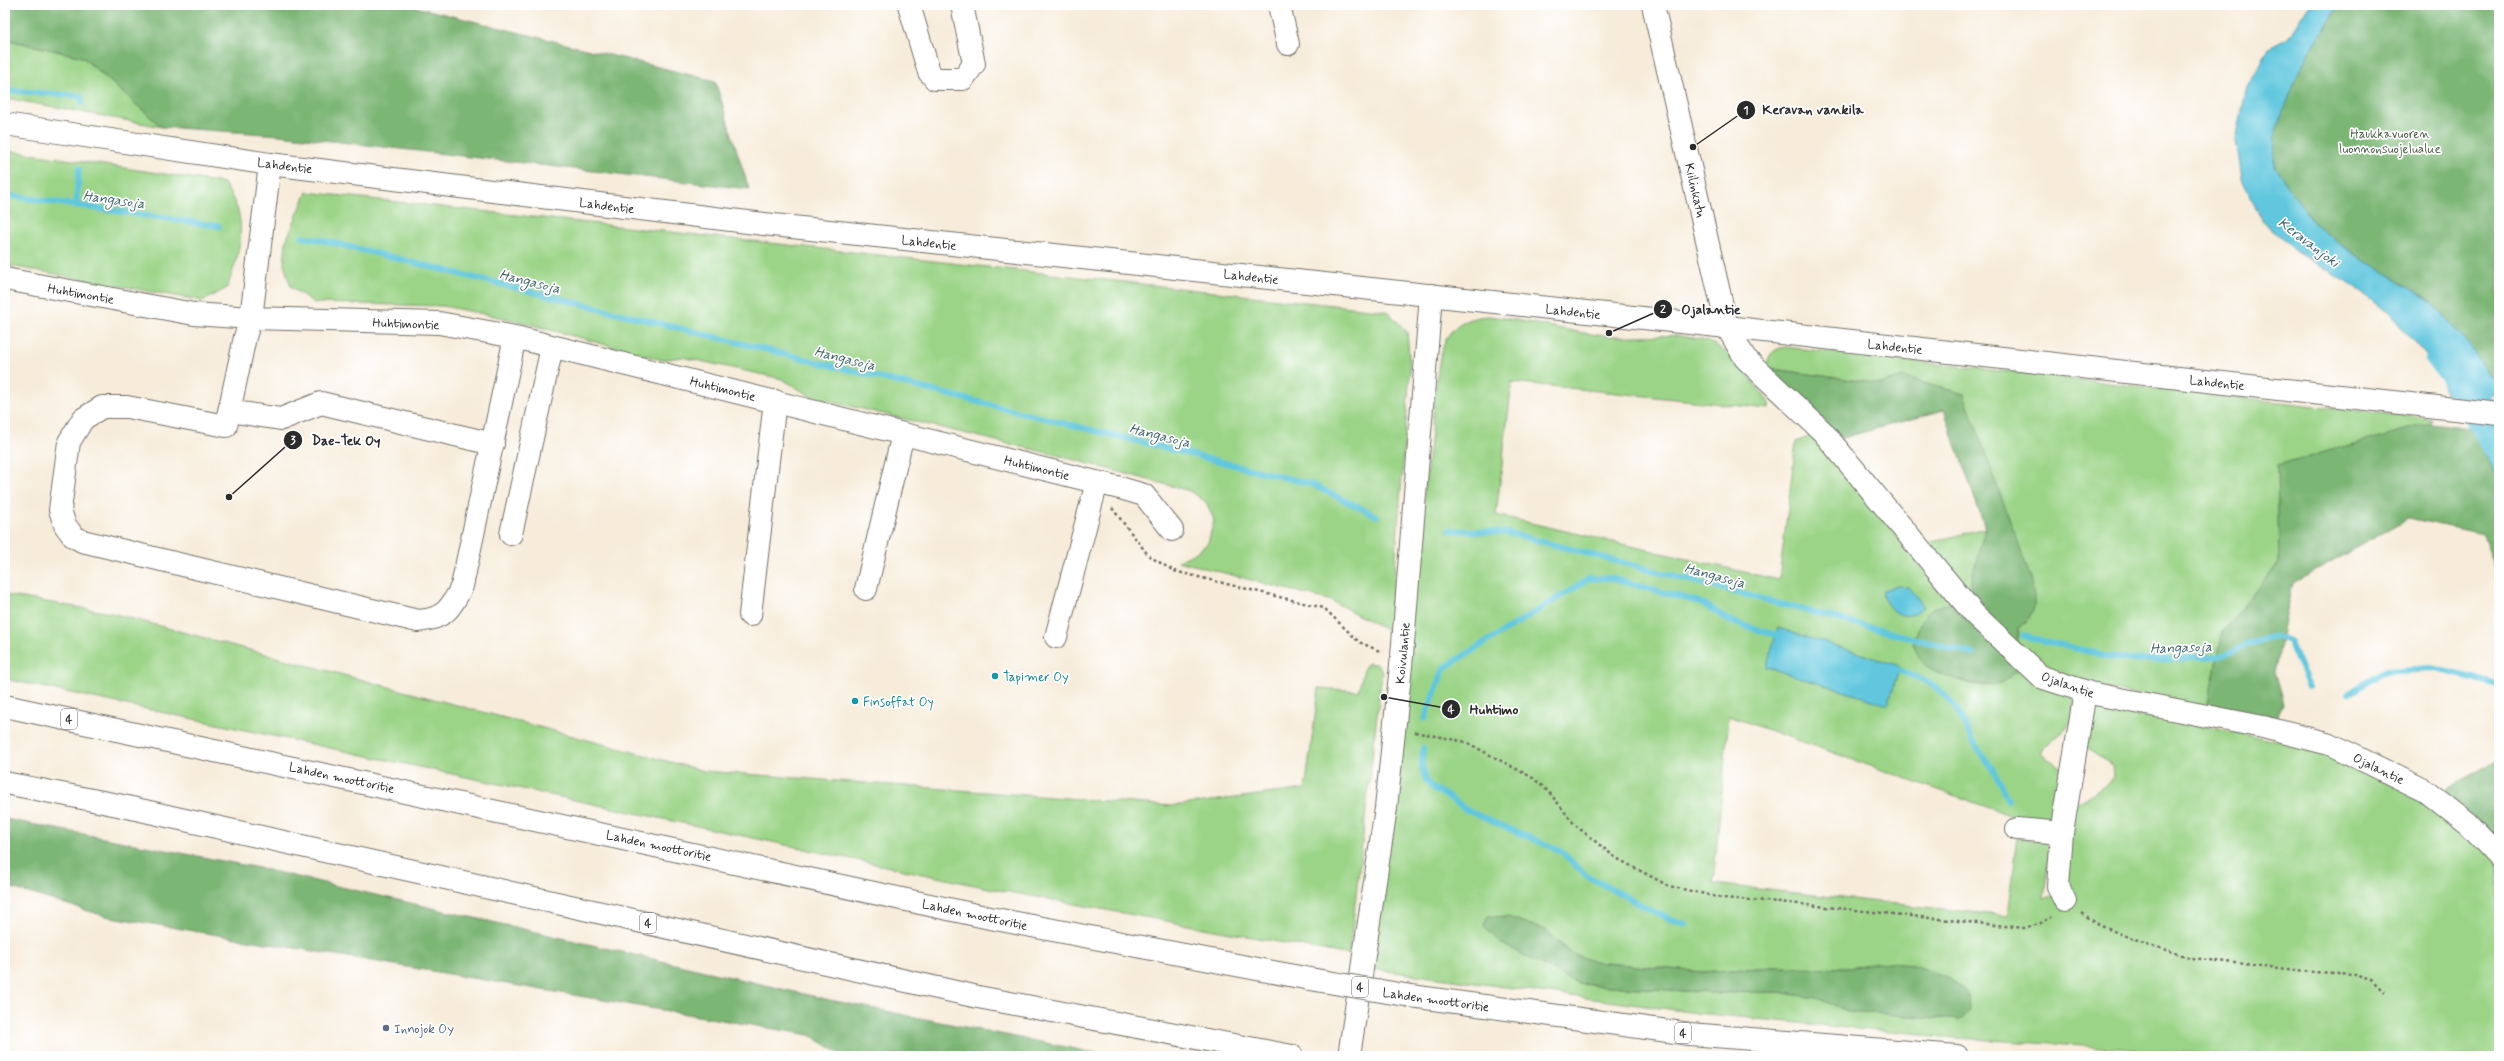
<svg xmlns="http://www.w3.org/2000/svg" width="2504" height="1061" viewBox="0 0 2504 1061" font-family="Mynerve,sans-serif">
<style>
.green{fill:#9bd487;stroke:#638059;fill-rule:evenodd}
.forest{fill:#7cb674;stroke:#547050}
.water{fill:#61c7de;stroke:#467984}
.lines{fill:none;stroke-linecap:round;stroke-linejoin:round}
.stream{stroke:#61c7de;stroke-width:6}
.river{stroke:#61c7de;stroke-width:35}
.minor-casing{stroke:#726f68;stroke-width:24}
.major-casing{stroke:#726f68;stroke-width:24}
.highway-casing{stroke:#726f68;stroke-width:24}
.path{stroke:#726f68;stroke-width:2.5;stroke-dasharray:3 3;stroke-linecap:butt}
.minor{stroke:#fff;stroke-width:22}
.major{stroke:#fff;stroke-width:22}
.highway{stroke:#fff;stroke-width:22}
.highway-bridge-casing{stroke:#726f68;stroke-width:24;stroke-linecap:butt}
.highway-bridge{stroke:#fff;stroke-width:22}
.culture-dot{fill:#0f9aa8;stroke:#fff;stroke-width:1.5}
.service-dot{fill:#5c6f8a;stroke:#fff;stroke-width:1.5}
.labels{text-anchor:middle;stroke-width:3.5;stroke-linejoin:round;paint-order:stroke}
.shield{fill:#fff;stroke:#6b6b6b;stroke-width:1}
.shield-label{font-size:12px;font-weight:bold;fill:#2b2b2b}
.park-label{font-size:13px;fill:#4d5e47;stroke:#fff}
.street-label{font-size:13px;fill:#2b2b2b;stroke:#fff}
.culture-label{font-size:13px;fill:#0d838f;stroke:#fff;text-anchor:start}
.service-label{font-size:13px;fill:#4e5e75;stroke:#fff;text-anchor:start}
.water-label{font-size:14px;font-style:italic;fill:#3e626a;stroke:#fff}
.leader{fill:none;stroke:#2b2b2b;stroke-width:1.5}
.callout-dot{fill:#2b2b2b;stroke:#fff;stroke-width:1.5}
.mark-label{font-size:12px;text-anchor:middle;font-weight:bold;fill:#fff}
.callout-label{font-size:14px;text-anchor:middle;font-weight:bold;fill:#2b2b2b;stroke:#fff;stroke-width:3.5;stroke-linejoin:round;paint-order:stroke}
</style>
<rect width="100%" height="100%" fill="#fff"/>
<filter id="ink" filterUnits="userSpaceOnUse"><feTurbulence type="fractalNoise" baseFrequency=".025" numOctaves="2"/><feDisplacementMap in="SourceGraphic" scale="8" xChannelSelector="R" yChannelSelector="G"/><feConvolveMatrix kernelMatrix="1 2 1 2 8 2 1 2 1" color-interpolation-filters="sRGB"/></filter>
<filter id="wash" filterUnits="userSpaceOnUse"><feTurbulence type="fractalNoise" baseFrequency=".012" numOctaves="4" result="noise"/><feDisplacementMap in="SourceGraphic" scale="16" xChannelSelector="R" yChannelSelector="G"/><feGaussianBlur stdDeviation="0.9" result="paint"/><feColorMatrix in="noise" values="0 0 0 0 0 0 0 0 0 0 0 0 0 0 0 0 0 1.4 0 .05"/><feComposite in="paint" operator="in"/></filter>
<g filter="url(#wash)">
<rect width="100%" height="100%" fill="#f7ecda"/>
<path class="green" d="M 5,39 L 82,57 L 162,127 L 5,98 Z
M 5,150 L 224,183 C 228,191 234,199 237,208 C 246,234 236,263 227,288 L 203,301 L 5,265 Z
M 307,192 L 1387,311 L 1407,332 L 1410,370 L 1390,632 L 1332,601 L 1178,561 L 1195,553 L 1208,543 L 1214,520 L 1206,502 L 1190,491 L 1060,456 L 812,397 L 782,379 L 682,357 L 662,360 L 514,320 L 443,306 L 314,303 L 291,287 L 284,264 L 286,241 Z
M 1488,316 C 1525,320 1561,330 1598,335 C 1633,340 1690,327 1720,348 C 1740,362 1754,384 1769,402 L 1769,409 L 1512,382 L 1496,515 L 1779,580 L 1796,442 L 1811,436 L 1891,521 L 1955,600 L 1941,673 L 1969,684 L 1988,686 L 2019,670 L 2070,695 L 2073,700 L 2073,722 L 2042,749 L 2042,755 L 2063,768 L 2054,817 L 2050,822 L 2018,821 L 2018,818 L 1729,716 L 1713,884 L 2007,916 L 2017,837 L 2046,843 L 2050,849 L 2044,898 L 2065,894 L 2068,811 C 2083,797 2100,792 2113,777 L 2112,765 L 2087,749 L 2082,742 L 2093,704 L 2312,748 L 2353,763 L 2414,797 L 2499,853 L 2499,1056 L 2242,1056 L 1941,1037 L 1697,1013 L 1372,969 L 1438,369 C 1444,336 1451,319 1488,316 ZM 1546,930 L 1570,953 L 1593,962 L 1702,972 L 1773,967 L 1850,968 L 1876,962 L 1960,1020 L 1847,1011 L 1817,998 L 1778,992 L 1713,993 L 1579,984 Z
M 1785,347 L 2432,419 L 2431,423 L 2277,465 L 2279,562 L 2223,631 L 2207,708 L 2091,686 L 2044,671 L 2018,647 L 2018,628 L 2031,618 L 1964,394 L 1902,377 L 1881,384 L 1766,368 C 1768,356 1772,349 1785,347 Z
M 1985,528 L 1967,597 L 1928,543 Z
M 5,595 L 111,613 L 704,771 L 1172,806 L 1305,789 L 1319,688 L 1358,691 L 1365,666 L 1369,663 L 1379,665 L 1382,673 L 1349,955 L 993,889 L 5,679 Z"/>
<path class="forest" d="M 5,5 L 408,5 L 715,81 L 749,189 L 279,135 L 162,127 L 83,57 L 5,39 Z
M 2339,5 L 2499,5 L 2499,388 L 2466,341 L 2432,302 L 2338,243 L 2311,220 L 2274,166 L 2275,133 L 2299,71 Z
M 1766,368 L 1881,384 L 1902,377 L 1964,394 L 2031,579 C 2035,604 2039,611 2018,628 L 2018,647 L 1967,597 L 1985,528 L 1944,410 L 1839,439 Z
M 2431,423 L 2473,428 L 2499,482 L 2499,581 L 2483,534 L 2408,518 L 2293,583 L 2274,672 L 2283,704 L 2275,721 L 2207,708 L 2223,631 L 2279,562 L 2277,465 Z
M 1955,600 L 2019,670 C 2013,674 2007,681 2001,683 C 1982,691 1932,675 1920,659 C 1917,655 1915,650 1913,645 C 1923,612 1922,612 1955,600 Z
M 2499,759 L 2499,853 L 2436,795 Z
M 5,819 L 259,868 L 830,1000 L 1111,1056 L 843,1056 L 810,1035 L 105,916 L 5,886 Z
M 1488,916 L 1508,917 L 1546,930 L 1570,953 L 1594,962 L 1702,972 L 1773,967 L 1850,968 L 1876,962 L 1914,965 L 1947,977 L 1963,989 L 1968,995 L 1969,1011 L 1960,1020 L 1847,1011 L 1817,998 L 1778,992 L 1713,993 L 1579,984 L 1500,943 L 1484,926 Z"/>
<path class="water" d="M 2309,5 L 2339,5 L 2299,71 L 2275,133 L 2274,166 L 2311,220 L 2338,243 L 2432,302 L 2466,341 L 2499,388 L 2499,395 L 2446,394 L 2441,373 L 2390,314 L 2360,291 L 2296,251 L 2262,221 L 2242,179 L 2236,140 L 2247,86 L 2259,68 L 2269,48 L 2288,38 Z
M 2473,428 L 2499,431 L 2499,482 L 2497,477 Z
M 1898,586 L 1908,587 L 1924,606 C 1920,609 1916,613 1911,615 C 1898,619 1880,602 1883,590 Z
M 1778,628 L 1900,666 L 1888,705 L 1766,667 Z"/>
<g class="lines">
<path class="stream" d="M 5,90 L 81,96 L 82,103
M 5,195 L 219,226
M 76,206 L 79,169
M 302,237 L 322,240 L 1311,484 L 1377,516
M 1450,530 L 1509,533 L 1973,654
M 2023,636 L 2129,661 L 2221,657 L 2251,643 L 2277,637 L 2289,641 L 2309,687
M 1890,668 C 1918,676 1943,686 1958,712 C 1965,723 1970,736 1977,747 C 1990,765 2001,780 2008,800
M 2348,694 L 2385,671 L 2432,668 L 2499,685
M 1425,719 L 1444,668 L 1589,579 L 1609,578 L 1696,601 L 1711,608 L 1729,621 L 1783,637
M 1423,748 L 1422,766 L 1426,781 L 1435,790 L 1447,796 L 1468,811 L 1561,851 L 1584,874 L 1660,915 L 1686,924"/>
<path class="river" d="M 2442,356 L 2453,367 L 2499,443"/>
</g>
</g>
<g filter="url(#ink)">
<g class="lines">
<defs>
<path id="minor" d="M 909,5 L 929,72 L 935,79 L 963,79 L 974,64 L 962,5
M 1279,5 L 1288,44
M 1653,5 L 1727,327 L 1745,358 L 1823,432 L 1974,614 L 2041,677 L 2090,693 L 2263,727 L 2330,744 L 2426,791 L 2468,824 L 2499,857
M 270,164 L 251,318 L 439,323 L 515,337 L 1120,488 L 1144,495 L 1172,530
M 5,279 L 194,314 L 251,318 L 245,337 L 226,426 L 127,407 L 102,407 L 83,419 L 69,442 L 60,510 L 65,525 L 73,536 L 82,541 L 418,621 C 444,619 451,609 462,586 L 515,337
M 229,411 L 281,419 L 321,403 L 493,444
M 511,534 L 552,347
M 866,589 L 903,434
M 750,615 L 775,401
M 1056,637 L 1097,482
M 2017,829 L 2062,833
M 2065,901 L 2058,886 L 2062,833 L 2085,692
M 1349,1056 L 1386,808 L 1402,656 L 1431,295"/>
<path id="major" d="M 5,124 L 270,164 L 764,224 L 1727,327 L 2499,414"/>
<path id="highway" d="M 5,706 L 990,918 L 1310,979
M 5,783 L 118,805 L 978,997 L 1292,1056
M 1411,996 L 1690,1034 L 1957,1056"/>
</defs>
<use href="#minor" class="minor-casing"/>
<use href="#major" class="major-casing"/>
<use href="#highway" class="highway-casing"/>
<path class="path" d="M 1112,508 L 1149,556 L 1174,571 L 1324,608 L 1359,642 L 1382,652
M 1415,732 L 1466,742 L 1533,778 L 1549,792 L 1575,825 L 1616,858 L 1669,886 L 1722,898 L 1780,902 L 2024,928 L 2039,924 L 2052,917
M 2082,913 L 2099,925 L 2140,942 L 2192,958 L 2314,972 L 2355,974 L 2372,979 L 2385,992"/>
<use href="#minor" class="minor"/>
<use href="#major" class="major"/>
<use href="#highway" class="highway"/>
<defs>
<path id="highway-bridge" d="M 1310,979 L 1411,996"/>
</defs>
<use href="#highway-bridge" class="highway-bridge-casing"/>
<use href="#highway-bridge" class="highway-bridge"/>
</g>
</g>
<g class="culture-dot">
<circle cx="995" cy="676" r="4"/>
<circle cx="855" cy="701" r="4"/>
</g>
<circle class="service-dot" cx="386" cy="1028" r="4"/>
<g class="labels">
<g class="shield">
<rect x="61" y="709" width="16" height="20" rx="3"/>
<rect x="640" y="913" width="16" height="20" rx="3"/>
<rect x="1352" y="977" width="16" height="20" rx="3"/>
<rect x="1675" y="1023" width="16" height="20" rx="3"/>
</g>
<g class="shield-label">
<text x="69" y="723">4</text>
<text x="648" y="927">4</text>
<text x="1360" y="991">4</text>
<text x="1683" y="1037">4</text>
</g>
<g class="park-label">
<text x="2390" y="138">Haukkavuoren<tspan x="2390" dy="15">luonnonsuojelualue</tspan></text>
</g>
<g class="street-label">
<text transform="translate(285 165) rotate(7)" y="5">Lahdentie</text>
<text transform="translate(1696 190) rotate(77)" y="5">Kiilinkatu</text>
<text transform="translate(607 205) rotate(7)" y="5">Lahdentie</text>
<text transform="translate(929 242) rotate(6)" y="5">Lahdentie</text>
<text transform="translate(1251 276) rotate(6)" y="5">Lahdentie</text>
<text transform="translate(81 293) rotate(10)" y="5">Huhtimontie</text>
<text transform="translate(1573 311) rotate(6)" y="5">Lahdentie</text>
<text transform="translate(406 323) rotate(2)" y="5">Huhtimontie</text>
<text transform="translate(1895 346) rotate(6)" y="5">Lahdentie</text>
<text transform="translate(2217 382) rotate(6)" y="5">Lahdentie</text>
<text transform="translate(723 388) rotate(14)" y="5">Huhtimontie</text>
<text transform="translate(1037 467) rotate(14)" y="5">Huhtimontie</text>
<text transform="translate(1402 653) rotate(-85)" y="5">Koivulantie</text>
<text transform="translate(2068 684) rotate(19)" y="5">Ojalantie</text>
<text transform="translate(2379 768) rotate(26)" y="5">Ojalantie</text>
<text transform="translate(342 777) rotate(12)" y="5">Lahden moottoritie</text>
<text transform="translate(659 845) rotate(12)" y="5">Lahden moottoritie</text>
<text transform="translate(975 914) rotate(12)" y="5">Lahden moottoritie</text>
<text transform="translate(1436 999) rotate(8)" y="5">Lahden moottoritie</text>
</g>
<g class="culture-label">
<text x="1003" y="681">Tapimer Oy</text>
<text x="863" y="706">Finsoffat Oy</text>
</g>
<g class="service-label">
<text x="394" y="1033">Innojok Oy</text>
</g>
<g class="water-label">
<text transform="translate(114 199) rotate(8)" y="5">Hangasoja</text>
<text transform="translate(2309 242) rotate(37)" y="5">Keravanjoki</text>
<text transform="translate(530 281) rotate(14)" y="5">Hangasoja</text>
<text transform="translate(845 358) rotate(14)" y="5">Hangasoja</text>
<text transform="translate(1160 435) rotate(14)" y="5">Hangasoja</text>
<text transform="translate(1715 575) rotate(15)" y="5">Hangasoja</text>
<text transform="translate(2181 647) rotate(-2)" y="5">Hangasoja</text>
</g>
</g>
<path class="leader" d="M1693 147L1746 110M1609 333L1663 309M229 497L293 440M1384 697L1451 709"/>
<g class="callout-dot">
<circle cx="1693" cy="147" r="4"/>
<circle cx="1609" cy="333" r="4"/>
<circle cx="229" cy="497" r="4"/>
<circle cx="1384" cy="697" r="4"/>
<circle cx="1746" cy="110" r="10"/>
<circle cx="1663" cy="309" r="10"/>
<circle cx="293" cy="440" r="10"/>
<circle cx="1451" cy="709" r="10"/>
</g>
<g class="mark-label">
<text x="1746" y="114">1</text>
<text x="1663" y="313">2</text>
<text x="293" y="444">3</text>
<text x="1451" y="713">4</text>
</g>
<g class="callout-label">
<text x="1813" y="114">Keravan vankila</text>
<text x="1711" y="314">Ojalantie</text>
<text x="346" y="445">Dae-Tek Oy</text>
<text x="1494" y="714">Huhtimo</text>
</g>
<rect width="2504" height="1061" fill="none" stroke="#fff" stroke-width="20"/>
</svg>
